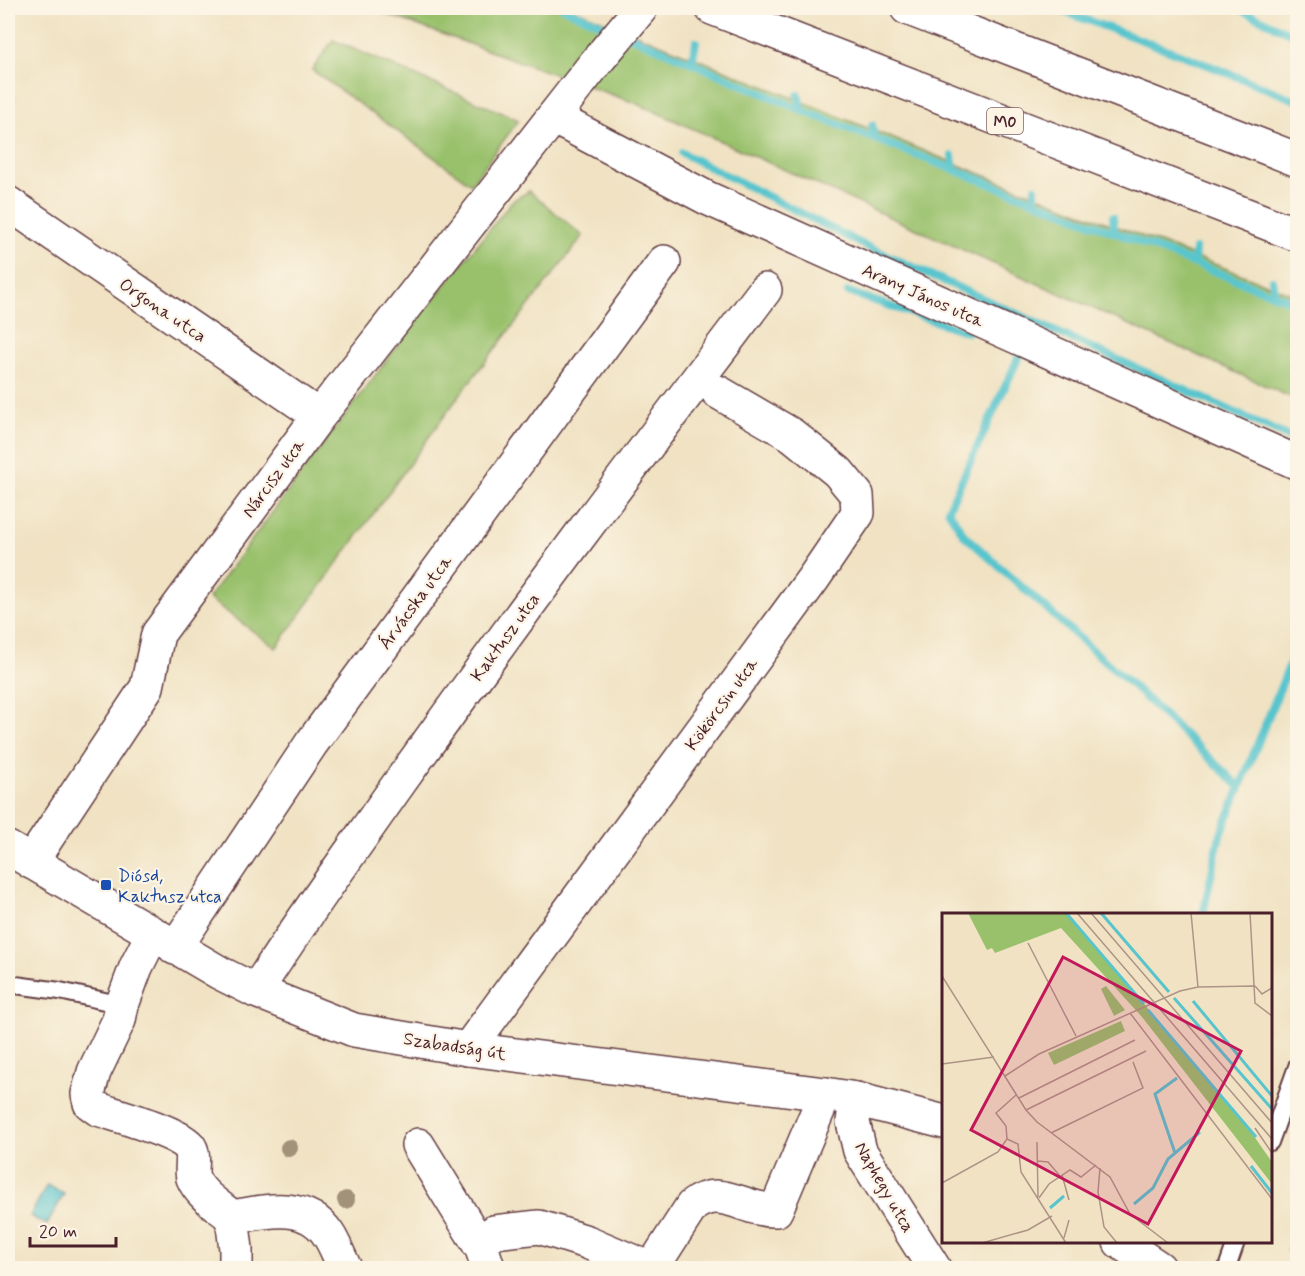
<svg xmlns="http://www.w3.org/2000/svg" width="1305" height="1276" viewBox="0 0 1305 1276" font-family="Mynerve,sans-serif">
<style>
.green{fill:#99c16c;stroke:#72704c;stroke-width:1.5}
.water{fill:#58c5cd;stroke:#51727c;stroke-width:1.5}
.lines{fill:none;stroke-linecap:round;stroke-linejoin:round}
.stream{stroke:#58c5cd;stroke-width:8}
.service-casing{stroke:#633c42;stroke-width:20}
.minor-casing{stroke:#633c42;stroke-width:36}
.secondary-casing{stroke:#633c42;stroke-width:36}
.trunk-casing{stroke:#633c42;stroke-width:36}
.service{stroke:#fff;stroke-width:16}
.minor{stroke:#fff;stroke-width:33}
.secondary{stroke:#fff;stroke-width:33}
.trunk{stroke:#fff;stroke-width:33}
.tree{fill:#a2927a}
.transit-dot{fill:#1a4fb4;stroke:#fcf5e5;stroke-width:2}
.labels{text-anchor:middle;stroke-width:4.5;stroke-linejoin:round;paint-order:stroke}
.shield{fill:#fcf5e5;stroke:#7f5f63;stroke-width:1.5}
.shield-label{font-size:16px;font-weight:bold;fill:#4a1f2b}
.street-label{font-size:18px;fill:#4a1f2b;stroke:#fcf5e5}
.transit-label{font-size:18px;fill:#164399;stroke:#fcf5e5;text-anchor:start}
.inset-river{fill:none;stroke:#58c5cd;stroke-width:3}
.inset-road{fill:none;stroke:#ae9486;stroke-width:1.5}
.view{fill:#c2185b;fill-opacity:0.15;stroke:#c2185b;stroke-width:3}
.inset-edge{fill:none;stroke:#4a1f2b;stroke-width:3}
</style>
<rect width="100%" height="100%" fill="#fcf5e5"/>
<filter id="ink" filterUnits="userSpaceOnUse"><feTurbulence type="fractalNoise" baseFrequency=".0167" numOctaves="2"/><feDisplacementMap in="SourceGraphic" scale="12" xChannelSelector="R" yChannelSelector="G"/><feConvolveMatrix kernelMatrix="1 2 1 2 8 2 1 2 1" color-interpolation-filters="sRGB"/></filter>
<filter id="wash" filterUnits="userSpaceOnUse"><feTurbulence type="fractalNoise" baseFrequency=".008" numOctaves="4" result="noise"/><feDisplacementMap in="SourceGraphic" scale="24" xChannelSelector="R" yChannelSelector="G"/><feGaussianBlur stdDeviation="1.35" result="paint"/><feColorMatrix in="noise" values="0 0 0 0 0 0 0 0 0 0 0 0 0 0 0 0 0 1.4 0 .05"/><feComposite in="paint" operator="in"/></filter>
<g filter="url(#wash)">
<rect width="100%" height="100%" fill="#f0e2c3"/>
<path class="green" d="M 369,8 L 572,8 L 978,173 L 1297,296 L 1297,400 L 638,104 Z
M 333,40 L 519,120 L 471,184 L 312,70 Z
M 529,191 L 583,236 L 461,393 L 276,648 L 208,598 L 410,329 L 512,201 Z"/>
<path class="water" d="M 47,1185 L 64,1194 L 47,1225 L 30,1216 Z
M 1297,1223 L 1298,1224 L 1297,1255 L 1287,1251 Z"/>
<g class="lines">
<path class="stream" d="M 563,8 L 615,30
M 1054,8 L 1185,56 L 1298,101
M 1238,8 L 1298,37
M 627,35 L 806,112 L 1298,304
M 692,63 L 696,42
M 798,95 L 803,111
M 872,125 L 874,139
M 682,153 L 864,245 L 1298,441
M 952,156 L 954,169
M 1035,201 L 1035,188
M 1113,217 L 1114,231
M 1194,263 L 1195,249
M 1272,280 L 1275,296
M 848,292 L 967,332
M 1019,349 L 1022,350 L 948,510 L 964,535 L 1133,686 L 1240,787
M 1203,914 L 1219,839 L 1298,644"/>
</g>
</g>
<g filter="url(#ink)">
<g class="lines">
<defs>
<path id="service" d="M 8,984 L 60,991 L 122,1005
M 1270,1142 L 1298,1064
M 1227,1268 L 1236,1242"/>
<path id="minor" d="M 553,117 L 707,198 L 1298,463
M 8,203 L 319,416
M 31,862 L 147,687 L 158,634 L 319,416 L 593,66 L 641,8
M 152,935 L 136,967 L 122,1005 L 119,1020 L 94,1072 L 88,1094 L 90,1103 L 98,1109 C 119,1116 175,1131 189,1146 C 196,1154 190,1169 193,1178 C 200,1195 219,1206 232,1217 C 266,1211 306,1201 328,1234 C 335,1244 339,1257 345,1268
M 175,948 L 311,744 L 664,262
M 256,991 C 300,922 348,856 395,789 C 515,620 640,455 765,290
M 468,1049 L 813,579 L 858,513 L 857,495 L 838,472 L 792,435 L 718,392
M 856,1099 L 853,1122 L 860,1151 L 934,1268
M 418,1145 L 482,1249 L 488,1267
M 232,1217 L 236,1249 L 236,1268
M 482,1249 L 485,1240 L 494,1232 L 539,1227 L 587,1242 L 648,1268
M 652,1268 L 692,1206 C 721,1183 745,1212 776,1210 L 825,1094"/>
<path id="secondary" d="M 8,848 L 220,973 L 256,991 L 354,1030 L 468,1049 L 825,1094 L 856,1099 L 944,1122
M 1120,1242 L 1159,1268"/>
<path id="trunk" d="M 712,8 L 1298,235
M 907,8 L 1298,160"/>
</defs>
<use href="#service" class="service-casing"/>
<use href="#minor" class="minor-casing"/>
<use href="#secondary" class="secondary-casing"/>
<use href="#trunk" class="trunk-casing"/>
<use href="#service" class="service"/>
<use href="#minor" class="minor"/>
<use href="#secondary" class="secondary"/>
<use href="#trunk" class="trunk"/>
</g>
<g class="tree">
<circle cx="289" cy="1148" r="9"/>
<circle cx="346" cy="1200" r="9"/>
</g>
</g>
<rect class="transit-dot" x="100" y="879" width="12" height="12" rx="3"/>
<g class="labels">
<rect class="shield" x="987" y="108" width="36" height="26" rx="4.5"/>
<g class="shield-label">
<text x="1005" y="127">M0</text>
</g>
<g class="street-label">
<text transform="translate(923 295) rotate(24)" y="6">Arany János utca</text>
<text transform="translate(163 310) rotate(34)" y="6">Orgona utca</text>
<text transform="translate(273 478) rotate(-54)" y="6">Nárcisz utca</text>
<text transform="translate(415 602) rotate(-54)" y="6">Árvácska utca</text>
<text transform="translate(505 637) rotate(-54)" y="6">Kaktusz utca</text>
<text transform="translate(721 704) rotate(-54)" y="6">Kökörcsin utca</text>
<text transform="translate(455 1046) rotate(9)" y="6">Szabadság út</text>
<text transform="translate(885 1187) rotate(60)" y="6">Naphegy utca</text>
</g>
<g class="transit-label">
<text x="118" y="881">Diósd,<tspan x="118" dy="21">Kaktusz utca</tspan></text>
</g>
</g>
<g transform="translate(942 913)">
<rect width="330" height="330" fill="#f0e2c3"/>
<path d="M 26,0 L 126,0 L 309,219 L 330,249 L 330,271 L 200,104 L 119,15 L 53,40 L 50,35 L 45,37 ZM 164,73 L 183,97 L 172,103 L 159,76 ZM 179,108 L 183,118 L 112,152 L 106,140 Z" fill="#99c16c"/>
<path class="inset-river" d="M 124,0 L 202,91M 159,0 L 227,79M 232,85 L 330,196M 251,88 L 330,183M 206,97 L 314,224M 233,240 L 213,181 L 235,165M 309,253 L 330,280M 192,291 L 211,275 L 226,246 L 258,219M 108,295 L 122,283"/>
<path class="inset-road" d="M 135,0 L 330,226M 149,0 L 330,210M 249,0 L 256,74M 308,0 L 313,90 L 330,103M 86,30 L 134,123M 0,63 L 84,197 L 95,209 L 168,264 L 188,301 L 226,330M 313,73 L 320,81 L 330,75M 188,100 L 330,286M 0,151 L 52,144M 63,163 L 97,141 L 238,78 L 256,74 L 313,73M 74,182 L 54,200 L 64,213 L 65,226 L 76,231 L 79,259 L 124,330M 77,185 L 193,127M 84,197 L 204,138M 313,215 L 330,240M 109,220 L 201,175 L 191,149M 95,229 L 96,284M 96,248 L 106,249 L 118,263M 158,255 L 156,279 L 162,314 L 175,330M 120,262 L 127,287M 0,270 L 56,239 L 65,226M 97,285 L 107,271 L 128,257 L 139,264 L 154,252M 122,325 L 127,307M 40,330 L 86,317 L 110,303"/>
<path class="view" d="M 121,44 L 299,138 L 206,311 L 29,217 Z"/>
<rect width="330" height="330" class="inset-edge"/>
</g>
<rect width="1305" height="1276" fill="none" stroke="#fcf5e5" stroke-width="30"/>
<path d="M30 1237v9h86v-9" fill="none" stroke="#4a1f2b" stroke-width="3"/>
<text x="39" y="1237" font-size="18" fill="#4a1f2b" stroke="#fcf5e5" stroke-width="4.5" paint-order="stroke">20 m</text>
</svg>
